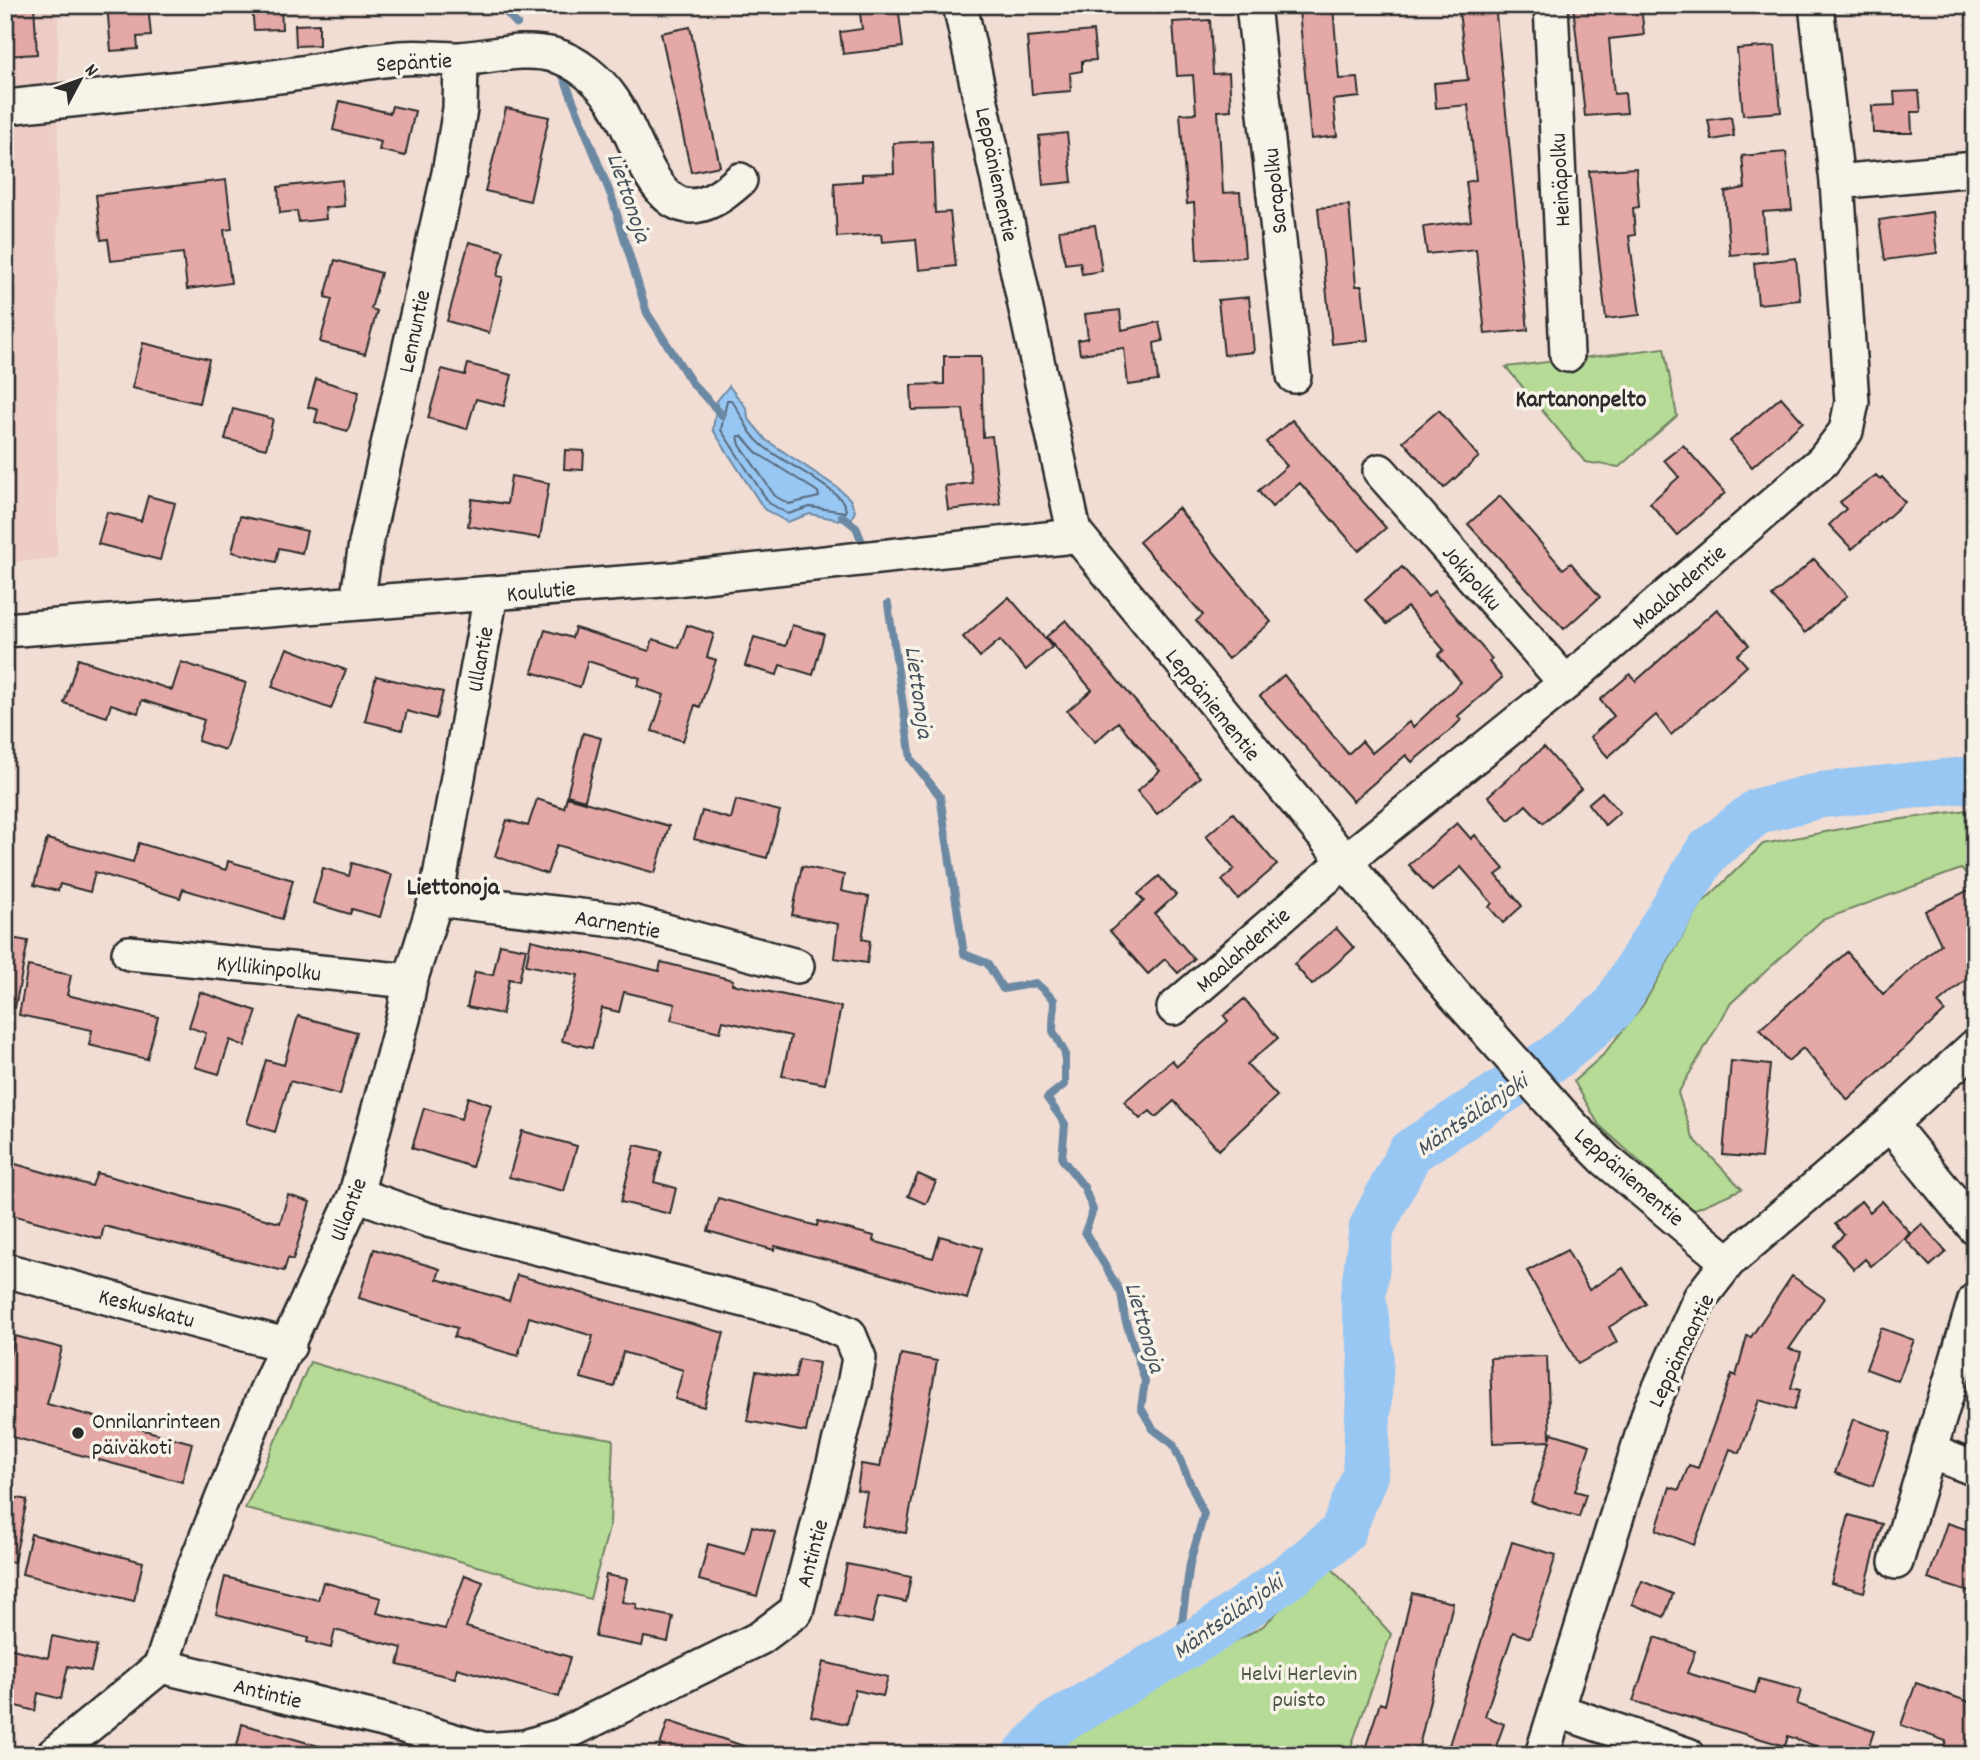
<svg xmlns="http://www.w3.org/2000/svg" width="1980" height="1760" viewBox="0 0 1980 1760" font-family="Dekko,sans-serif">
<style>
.built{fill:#edcdc6}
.green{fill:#b5db97;stroke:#708361;stroke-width:2}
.water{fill:#98c7f3;stroke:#6c89a3;stroke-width:2}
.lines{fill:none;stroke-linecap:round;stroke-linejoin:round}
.shore{stroke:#57697b;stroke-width:2}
.stream{stroke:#6c89a3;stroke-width:8}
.river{stroke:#98c7f3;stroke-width:46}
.building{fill:#e4a9a7;stroke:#2b2b2b;stroke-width:2}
.minor-casing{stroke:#2b2b2b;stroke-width:38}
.minor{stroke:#f7f3e8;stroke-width:33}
.poi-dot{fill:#2b2b2b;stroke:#f7f3e8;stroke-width:2.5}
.labels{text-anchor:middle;stroke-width:7;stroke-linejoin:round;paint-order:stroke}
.street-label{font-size:23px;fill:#2b2b2b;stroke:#f7f3e8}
.poi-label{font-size:23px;fill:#2b2b2b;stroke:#f7f3e8;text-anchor:start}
.park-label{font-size:23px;fill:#4e5746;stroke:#f7f3e8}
.water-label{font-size:24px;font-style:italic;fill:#46525d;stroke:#f7f3e8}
.neighbourhood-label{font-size:24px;font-weight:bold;fill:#2b2b2b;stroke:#f7f3e8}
</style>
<rect width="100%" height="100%" fill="#f1ddd4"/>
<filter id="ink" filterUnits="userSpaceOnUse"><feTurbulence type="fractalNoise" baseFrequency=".0143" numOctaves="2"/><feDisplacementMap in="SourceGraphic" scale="14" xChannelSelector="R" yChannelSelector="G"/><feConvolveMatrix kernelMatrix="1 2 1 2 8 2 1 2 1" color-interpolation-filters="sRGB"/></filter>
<g filter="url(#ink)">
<path class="built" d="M 5,5 L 58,5 L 57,558 L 5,563 Z"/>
<path class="green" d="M 1664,348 L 1677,416 L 1619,467 L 1585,462 L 1506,367 Z
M 1975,809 L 1975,882 L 1961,869 L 1822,920 L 1731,1003 L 1678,1093 L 1693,1138 L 1742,1189 L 1693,1210 L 1599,1125 L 1574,1081 L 1603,1055 L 1643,1005 L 1701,904 L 1763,844 L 1867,824 Z
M 310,1362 L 512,1423 L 613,1439 L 610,1524 L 590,1599 L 408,1546 L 245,1509 Z
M 1327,1563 L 1391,1634 L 1348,1755 L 1056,1755 L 1081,1728 L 1263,1626 Z"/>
<path class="water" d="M 729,386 L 747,409 L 748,418 L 766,440 L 838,488 L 850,499 L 855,511 L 850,522 L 810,514 L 787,522 L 764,509 L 713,430 L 717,401 Z"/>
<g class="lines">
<path class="shore" d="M 727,400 L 731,400 C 743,415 746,432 762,445 C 778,459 800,468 817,481 C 828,489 846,498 846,512 L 810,507 L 788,514 L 769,503 L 721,430 Z
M 738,436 L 742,436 L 757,453 L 818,492 L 819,497 L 789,504 L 775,496 L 740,445 Z"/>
<path class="stream" d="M 499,5 L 517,24
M 562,73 L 612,198 L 647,313 L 692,383 L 722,415
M 842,516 L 856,527 L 862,542
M 888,604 L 911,759 L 940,796 L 964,954 L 987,963 L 1003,989 L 1036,983 L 1054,1000 L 1053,1031 L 1065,1053 L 1065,1084 L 1047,1098 L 1065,1124 L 1062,1159 L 1084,1187 L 1093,1210 L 1085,1232 L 1121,1293 L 1125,1319 L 1145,1381 L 1141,1408 L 1153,1429 L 1173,1444 L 1204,1514 L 1190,1563 L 1178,1651"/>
<path class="river" d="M 1025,1755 L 1056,1723 L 1212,1631 L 1297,1570 L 1342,1533 L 1365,1475 L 1371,1354 L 1363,1296 L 1372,1227 L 1410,1152 L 1557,1056 L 1613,1008 L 1707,852 L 1758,811 L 1821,795 L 1975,779"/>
</g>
<path class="building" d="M 5,5 L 34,5 L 37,54 L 5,56 Z
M 107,5 L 148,5 L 151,36 L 137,37 L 138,49 L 111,51 Z
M 252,5 L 281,5 L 282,29 L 254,30 Z
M 859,5 L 898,5 L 903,47 L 843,54 L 840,32 L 862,29 Z
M 1458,5 L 1495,5 L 1528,330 L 1485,334 L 1476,249 L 1427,254 L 1423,227 L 1471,221 L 1466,182 L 1476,180 L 1468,105 L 1436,108 L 1434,83 L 1468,80 Z
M 1573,5 L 1596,5 L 1596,9 L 1641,5 L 1644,35 L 1609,39 L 1614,94 L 1625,93 L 1627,113 L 1585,116 Z
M 1333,7 L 1339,79 L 1358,78 L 1360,97 L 1333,100 L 1337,136 L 1311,139 L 1299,10 Z
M 1210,20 L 1213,74 L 1229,73 L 1231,110 L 1218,111 L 1223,193 L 1240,192 L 1245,257 L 1197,260 L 1194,203 L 1187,204 L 1180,114 L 1196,113 L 1193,75 L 1177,76 L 1173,22 Z
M 319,24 L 319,45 L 296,46 L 295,25 Z
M 690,27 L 720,166 L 691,172 L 661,33 Z
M 1093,31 L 1096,60 L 1082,61 L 1082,71 L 1070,73 L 1071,91 L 1032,94 L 1027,37 Z
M 1775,46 L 1781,112 L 1743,115 L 1737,49 Z
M 1919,91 L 1921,112 L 1911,112 L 1912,133 L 1873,133 L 1872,106 L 1895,105 L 1894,92 Z
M 340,101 L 390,113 L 392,106 L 415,111 L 405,156 L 379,150 L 381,142 L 333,130 Z
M 506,108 L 549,117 L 530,201 L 485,191 Z
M 1731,117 L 1734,136 L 1712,140 L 1708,120 Z
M 1067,133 L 1072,182 L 1043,185 L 1039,136 Z
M 932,141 L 935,213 L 950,212 L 956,266 L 919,270 L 916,239 L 882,242 L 881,234 L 837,237 L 834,183 L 862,181 L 862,174 L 894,173 L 893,143 Z
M 1786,152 L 1792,210 L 1763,212 L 1766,252 L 1730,255 L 1725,192 L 1745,188 L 1742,156 Z
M 1636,168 L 1639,207 L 1633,208 L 1635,235 L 1629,236 L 1640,315 L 1606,319 L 1589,171 Z
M 226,180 L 232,229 L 224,230 L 231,283 L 187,289 L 183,253 L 111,261 L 108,239 L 101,240 L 96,195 Z
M 342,180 L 344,206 L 325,208 L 326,219 L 299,222 L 297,211 L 280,213 L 278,187 Z
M 1349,205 L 1356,286 L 1362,286 L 1368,340 L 1332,344 L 1318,208 Z
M 1932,212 L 1937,253 L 1885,260 L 1879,220 Z
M 1095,225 L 1102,271 L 1082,274 L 1080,262 L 1065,264 L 1059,230 Z
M 469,242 L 504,251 L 497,276 L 503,277 L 489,333 L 447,321 Z
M 1796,258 L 1800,300 L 1758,304 L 1754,263 Z
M 335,260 L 381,273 L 371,309 L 377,311 L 365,354 L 320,342 L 332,299 L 325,297 Z
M 1249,297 L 1254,352 L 1224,355 L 1218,300 Z
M 1120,310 L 1122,330 L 1159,322 L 1163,341 L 1154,343 L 1158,381 L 1128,385 L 1124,348 L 1080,354 L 1078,340 L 1088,338 L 1085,314 Z
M 143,343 L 209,359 L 199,403 L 132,388 Z
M 944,356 L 981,356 L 983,437 L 992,436 L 1000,504 L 948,510 L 945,486 L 972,483 L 963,409 L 912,410 L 911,385 L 944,384 Z
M 468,364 L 512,375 L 504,406 L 476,399 L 467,429 L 428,418 L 442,369 L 465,375 Z
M 316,379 L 359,392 L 348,431 L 315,422 L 318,410 L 308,407 Z
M 1781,397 L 1803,422 L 1752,467 L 1730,441 Z
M 233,409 L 273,419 L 266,449 L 225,439 Z
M 1439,410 L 1479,457 L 1444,488 L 1403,441 Z
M 1292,420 L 1386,528 L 1359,551 L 1300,483 L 1272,507 L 1258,491 L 1287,466 L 1266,442 Z
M 1683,445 L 1725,493 L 1677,535 L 1650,503 L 1679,477 L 1664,460 Z
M 565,450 L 584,451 L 583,470 L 564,469 Z
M 1876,475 L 1880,479 L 1882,477 L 1905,502 L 1852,549 L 1829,525 L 1846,509 L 1840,502 Z
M 511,476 L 549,483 L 540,538 L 468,526 L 472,499 L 507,504 Z
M 148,496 L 175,503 L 160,560 L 98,544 L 107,512 L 141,521 Z
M 1500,496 L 1563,569 L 1571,563 L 1600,597 L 1564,629 L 1468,524 Z
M 1178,508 L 1271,622 L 1228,659 L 1196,621 L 1203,615 L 1139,542 Z
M 240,516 L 307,531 L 302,553 L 279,548 L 276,562 L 232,552 Z
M 1814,559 L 1847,596 L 1805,633 L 1772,596 Z
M 1402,567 L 1428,597 L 1434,591 L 1492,659 L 1489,662 L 1502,678 L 1458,716 L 1461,720 L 1453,728 L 1412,762 L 1406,755 L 1353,801 L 1260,696 L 1284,675 L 1348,754 L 1362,741 L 1372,753 L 1409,722 L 1413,727 L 1461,682 L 1438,655 L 1444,650 L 1407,607 L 1387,624 L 1365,600 Z
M 1009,597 L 1052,647 L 1026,670 L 1000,640 L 980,657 L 963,637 Z
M 1717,609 L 1749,645 L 1737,655 L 1747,666 L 1671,735 L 1656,715 L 1608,757 L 1590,737 L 1614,716 L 1600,700 L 1630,674 L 1636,681 Z
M 1066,620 L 1200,777 L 1157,814 L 1137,791 L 1160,771 L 1118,722 L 1095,742 L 1067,711 L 1092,690 L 1046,637 Z
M 687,625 L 714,634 L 707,657 L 716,660 L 700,707 L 695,705 L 683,741 L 652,731 L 664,695 L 637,686 L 640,678 L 588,661 L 580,687 L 532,672 L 545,630 L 572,638 L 575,628 L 649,651 L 653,639 L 679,648 Z
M 792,625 L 824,634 L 813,675 L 780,665 L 777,675 L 745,666 L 754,637 L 786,646 Z
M 287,648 L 346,670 L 331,709 L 272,687 Z
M 78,659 L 172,690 L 181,662 L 246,683 L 225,750 L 198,741 L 204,720 L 142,700 L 138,713 L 111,704 L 107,717 L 64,703 Z
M 376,676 L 443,692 L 436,719 L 407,711 L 402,730 L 365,721 Z
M 583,733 L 601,738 L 585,800 L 567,795 Z
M 1544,747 L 1581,789 L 1543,823 L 1526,805 L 1509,820 L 1488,796 Z
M 1602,792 L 1620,812 L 1605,825 L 1588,804 Z
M 567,797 L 669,826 L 655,873 L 557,845 L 547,874 L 495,856 L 507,820 L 528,826 L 537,799 L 564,808 Z
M 736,800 L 780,811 L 767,858 L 694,839 L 702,811 L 731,819 Z
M 1233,813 L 1277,865 L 1238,899 L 1222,880 L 1234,869 L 1206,836 Z
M 1457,823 L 1471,839 L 1475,835 L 1504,869 L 1496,875 L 1522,906 L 1503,923 L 1489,907 L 1492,903 L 1461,867 L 1432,891 L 1409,865 Z
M 47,839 L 133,862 L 139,843 L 226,870 L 228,861 L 293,880 L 282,919 L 183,889 L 180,898 L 95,872 L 90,892 L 60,884 L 58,891 L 34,885 Z
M 352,863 L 392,875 L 380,917 L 352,909 L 350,914 L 313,903 L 323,868 L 349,876 Z
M 802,866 L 844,875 L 841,891 L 869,897 L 862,939 L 870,941 L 867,963 L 834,958 L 838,924 L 792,915 Z
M 1159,876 L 1176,895 L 1155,914 L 1194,959 L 1178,973 L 1165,959 L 1148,974 L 1110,931 L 1144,901 L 1138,894 Z
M 1975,887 L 1975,972 L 1938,1003 L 1945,1011 L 1848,1100 L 1803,1048 L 1788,1061 L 1760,1029 L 1847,952 L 1883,994 L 1941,944 L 1925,911 Z
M 1336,928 L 1354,948 L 1312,985 L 1294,964 Z
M 5,937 L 28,941 L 15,1008 L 5,1007 Z
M 531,940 L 659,971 L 661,962 L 733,980 L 732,984 L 841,1007 L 825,1084 L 782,1076 L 791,1036 L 723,1021 L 720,1032 L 671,1020 L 675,1004 L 624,992 L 619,1012 L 602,1008 L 592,1048 L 562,1041 L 578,975 L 526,965 Z
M 500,944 L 526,949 L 519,981 L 509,979 L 502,1014 L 467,1007 L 475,972 L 493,975 Z
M 28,966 L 71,975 L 67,995 L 158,1017 L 147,1059 L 89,1045 L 92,1030 L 19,1015 Z
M 200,992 L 257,1011 L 245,1046 L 230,1040 L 219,1074 L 195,1067 L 206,1033 L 189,1027 Z
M 1244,999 L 1278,1038 L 1247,1064 L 1277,1096 L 1219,1150 L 1174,1101 L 1156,1117 L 1150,1111 L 1140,1119 L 1124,1102 L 1172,1060 L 1177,1066 L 1228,1021 L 1224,1016 Z
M 298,1016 L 357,1032 L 340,1095 L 290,1081 L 275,1132 L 247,1123 L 266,1060 L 284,1065 Z
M 1731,1061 L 1770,1065 L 1761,1158 L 1723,1155 Z
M 468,1097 L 491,1105 L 472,1167 L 412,1148 L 424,1108 L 461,1119 Z
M 522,1131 L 577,1146 L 564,1191 L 509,1177 Z
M 635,1145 L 662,1151 L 654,1182 L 676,1188 L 670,1214 L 621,1202 Z
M 5,1161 L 92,1186 L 97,1173 L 280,1223 L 288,1195 L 310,1202 L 293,1260 L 288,1258 L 284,1271 L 104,1226 L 101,1239 L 5,1213 Z
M 918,1174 L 936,1182 L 926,1204 L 908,1196 Z
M 718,1198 L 817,1226 L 818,1221 L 874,1236 L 873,1241 L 933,1258 L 940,1236 L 982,1248 L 967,1299 L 865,1269 L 775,1246 L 774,1250 L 708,1231 Z
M 1861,1201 L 1870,1212 L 1882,1201 L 1910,1233 L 1871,1266 L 1865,1259 L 1854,1269 L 1833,1245 L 1844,1235 L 1835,1224 Z
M 1922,1224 L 1946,1252 L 1930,1266 L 1905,1239 Z
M 374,1249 L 440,1269 L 437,1279 L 509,1301 L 517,1275 L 724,1333 L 704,1407 L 675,1399 L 683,1370 L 623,1352 L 614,1387 L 581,1378 L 593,1336 L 529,1317 L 518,1356 L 454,1337 L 457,1328 L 359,1298 Z
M 1567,1250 L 1589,1290 L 1623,1268 L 1646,1304 L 1609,1327 L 1617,1342 L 1578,1364 L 1527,1271 Z
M 1792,1276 L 1824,1298 L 1789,1349 L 1801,1352 L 1791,1388 L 1800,1390 L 1794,1410 L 1759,1400 L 1740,1453 L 1730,1449 L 1694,1545 L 1656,1530 L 1670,1487 L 1679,1490 L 1689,1465 L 1698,1468 L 1732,1374 L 1736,1376 L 1747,1336 L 1751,1337 Z
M 1881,1328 L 1914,1340 L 1898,1381 L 1866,1369 Z
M 15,1336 L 62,1348 L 47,1404 L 192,1443 L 182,1482 L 5,1435 L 5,1372 Z
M 901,1354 L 937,1361 L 906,1533 L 861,1525 L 867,1492 L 857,1490 L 861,1464 L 880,1467 Z
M 1547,1356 L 1550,1439 L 1552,1433 L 1590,1445 L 1575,1491 L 1586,1494 L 1579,1517 L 1531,1502 L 1550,1441 L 1493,1443 L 1490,1358 Z
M 799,1359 L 819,1363 L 806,1432 L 747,1421 L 756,1371 L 795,1378 Z
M 1853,1419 L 1891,1432 L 1873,1486 L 1835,1473 Z
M 5,1495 L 27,1500 L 14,1562 L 5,1561 Z
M 1849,1515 L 1882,1524 L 1864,1592 L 1831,1583 Z
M 1947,1523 L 1975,1532 L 1975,1594 L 1928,1579 Z
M 752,1526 L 775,1532 L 757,1596 L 699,1580 L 708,1544 L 745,1554 Z
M 31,1534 L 143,1562 L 134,1601 L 22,1574 Z
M 1512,1542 L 1556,1555 L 1530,1638 L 1513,1632 L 1485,1716 L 1504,1724 L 1493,1755 L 1446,1755 Z
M 847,1564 L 911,1577 L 906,1602 L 878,1596 L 872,1623 L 836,1616 Z
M 465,1575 L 483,1582 L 466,1627 L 570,1657 L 559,1697 L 457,1668 L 455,1678 L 398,1665 L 402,1648 L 335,1630 L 331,1648 L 307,1642 L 308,1638 L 216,1614 L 225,1577 L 318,1600 L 323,1582 L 381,1598 L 377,1613 L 445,1629 Z
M 606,1575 L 627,1579 L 622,1602 L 637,1604 L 636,1609 L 673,1617 L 668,1642 L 644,1637 L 642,1646 L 595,1637 Z
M 1642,1581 L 1673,1594 L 1664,1617 L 1632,1604 Z
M 1412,1593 L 1453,1603 L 1417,1755 L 1363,1755 L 1380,1703 L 1385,1705 Z
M 52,1636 L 97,1646 L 91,1671 L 68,1666 L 61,1699 L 38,1693 L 35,1711 L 5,1703 L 5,1647 L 48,1658 Z
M 1655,1637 L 1695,1651 L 1687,1673 L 1755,1693 L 1759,1679 L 1801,1690 L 1797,1704 L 1874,1731 L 1866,1755 L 1840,1755 L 1788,1736 L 1785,1746 L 1633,1701 Z
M 823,1662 L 888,1677 L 883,1696 L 855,1690 L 847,1724 L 811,1716 Z
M 1916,1683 L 1975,1704 L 1975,1755 L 1941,1755 L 1946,1741 L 1901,1725 Z
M 668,1721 L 759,1751 L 758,1755 L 657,1755 Z
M 242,1724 L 329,1749 L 328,1755 L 235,1755 Z"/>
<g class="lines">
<defs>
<path id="minor" d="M 960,5 L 1074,531 L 1453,993 L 1574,1128 L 1606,1160 L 1728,1262
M 1253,5 L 1294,376
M 1551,5 L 1567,355
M 5,107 C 97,97 188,88 280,76 C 320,71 360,62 400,58 C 420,56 439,59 459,59 C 490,57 522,47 554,55 C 576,61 599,80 612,99 C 646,148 659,255 740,180
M 1837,182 L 1975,169
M 1380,471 L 1566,683
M 357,603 L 366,543 L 449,173 L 460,109 L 461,59
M 5,630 L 675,579 L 1065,537 L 1074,531
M 436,899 L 632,922 L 797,966
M 129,953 L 410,981
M 1174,1008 L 1344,862 L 1566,683 L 1823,461 L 1846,431 L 1852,402 L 1837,182 L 1816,5
M 1890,1124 L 1975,1228
M 5,1270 L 289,1346
M 1929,1451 L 1975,1469
M 1896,1562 L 1975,1300
M 161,1666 L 383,1720 L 485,1750 L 525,1747 L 560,1736 L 760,1638 L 796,1611 L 854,1385 L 859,1358 L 849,1334 L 812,1317 L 428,1220 L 356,1194
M 1556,1710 L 1688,1755
M 53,1755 L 161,1666 L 190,1578 L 266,1391 L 356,1194 L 404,1015 L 410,981 L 436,899 L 491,594
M 1542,1755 L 1650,1410 L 1700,1298 L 1728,1262 L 1890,1124 L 1975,1046"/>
</defs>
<use href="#minor" class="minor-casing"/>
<use href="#minor" class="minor"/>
</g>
</g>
<circle class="poi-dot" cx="78" cy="1433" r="7"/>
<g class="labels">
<g class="street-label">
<text transform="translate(414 61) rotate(-3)" y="8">Sepäntie</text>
<text transform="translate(998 174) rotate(78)" y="8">Leppäniementie</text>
<text transform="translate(1559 180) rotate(-93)" y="8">Heinäpolku</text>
<text transform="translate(1274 191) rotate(-96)" y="8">Sarapolku</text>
<text transform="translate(413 331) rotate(-78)" y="8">Lennuntie</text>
<text transform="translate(1473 577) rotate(49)" y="8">Jokipolku</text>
<text transform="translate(1678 586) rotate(-41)" y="8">Maalahdentie</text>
<text transform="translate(541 590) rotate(-5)" y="8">Koulutie</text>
<text transform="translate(479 659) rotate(-80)" y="8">Ullantie</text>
<text transform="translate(1214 704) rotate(51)" y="8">Leppäniementie</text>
<text transform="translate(618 923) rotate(10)" y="8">Aarnentie</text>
<text transform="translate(1242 949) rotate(-41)" y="8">Maalahdentie</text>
<text transform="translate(269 967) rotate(6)" y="8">Kyllikinpolku</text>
<text transform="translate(1630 1176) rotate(41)" y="8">Leppäniementie</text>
<text transform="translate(347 1209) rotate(-69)" y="8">Ullantie</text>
<text transform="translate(147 1307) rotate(15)" y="8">Keskuskatu</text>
<text transform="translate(1680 1350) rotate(-64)" y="8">Leppämaantie</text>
<text transform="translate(811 1553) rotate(-75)" y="8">Antintie</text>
<text transform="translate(268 1692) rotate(14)" y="8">Antintie</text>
</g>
<g class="poi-label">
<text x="92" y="1428">Onnilanrinteen<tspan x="92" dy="26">päiväkoti</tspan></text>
</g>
<g class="park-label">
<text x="1299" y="1680">Helvi Herlevin<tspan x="1299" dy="26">puisto</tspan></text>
</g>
<g class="water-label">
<text transform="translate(630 197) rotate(71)" y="8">Liettonoja</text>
<text transform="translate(920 692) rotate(82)" y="8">Liettonoja</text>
<text transform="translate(1471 1114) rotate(-34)" y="8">Mäntsälänjoki</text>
<text transform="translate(1146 1327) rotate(74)" y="8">Liettonoja</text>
<text transform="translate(1227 1616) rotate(-35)" y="8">Mäntsälänjoki</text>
</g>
<g class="neighbourhood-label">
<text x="1581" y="406">Kartanonpelto</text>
<text x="453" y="894">Liettonoja</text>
</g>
</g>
<rect width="1980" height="1760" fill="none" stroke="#f7f3e8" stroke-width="28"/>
<rect x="14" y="14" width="1952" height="1732" fill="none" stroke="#2b2b2b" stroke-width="2.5" filter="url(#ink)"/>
<g transform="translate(80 80) rotate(49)" stroke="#f7f3e8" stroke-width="5" paint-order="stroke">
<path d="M0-5L12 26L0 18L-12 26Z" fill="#2b2b2b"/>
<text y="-10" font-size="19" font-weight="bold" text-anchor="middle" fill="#2b2b2b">N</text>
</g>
</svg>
